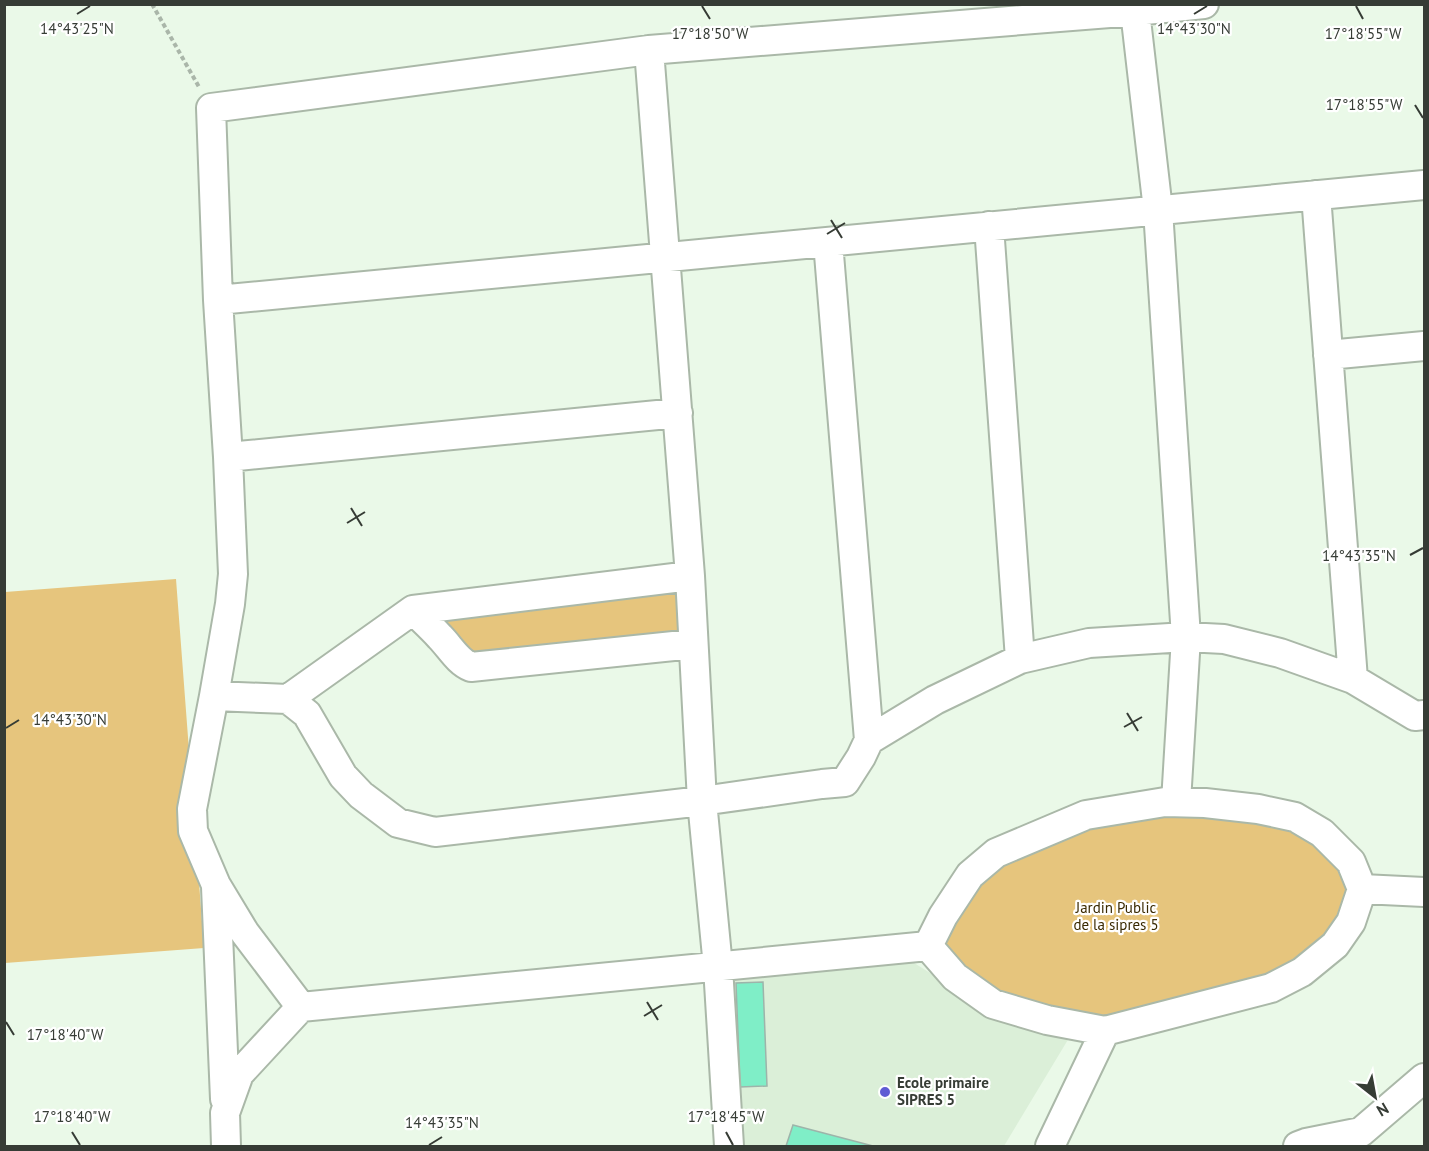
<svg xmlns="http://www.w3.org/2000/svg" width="1429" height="1151" viewBox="0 0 1429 1151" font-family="'PT Sans',sans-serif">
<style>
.built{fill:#dbefd8}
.green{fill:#e6c57d}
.building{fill:#7feec7;stroke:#9db4aa;stroke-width:1.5}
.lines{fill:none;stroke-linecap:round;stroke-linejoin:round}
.minor-casing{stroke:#aab8a8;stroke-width:32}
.path{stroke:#aab6a9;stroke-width:4;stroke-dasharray:4.5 3;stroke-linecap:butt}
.minor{stroke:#fff;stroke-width:28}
.ticks{fill:none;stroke:#363c35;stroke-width:2}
.poi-dot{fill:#605cd4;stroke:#fff;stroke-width:2}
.labels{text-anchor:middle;stroke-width:4.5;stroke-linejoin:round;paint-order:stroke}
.park-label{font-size:15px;fill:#3a2a02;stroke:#fff}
.poi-label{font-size:15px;font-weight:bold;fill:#363c35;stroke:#fff;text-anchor:start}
.ticks-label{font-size:15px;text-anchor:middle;fill:#363c35;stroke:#fff;stroke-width:4.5;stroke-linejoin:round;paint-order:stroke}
</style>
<rect width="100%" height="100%" fill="#eaf9e8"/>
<path class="built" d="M 900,954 L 968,997 L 1069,1038 L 1004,1146 L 735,1146 L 728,978 Z"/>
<path class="green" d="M 684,577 L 691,644 L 470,666 L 416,606 Z
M 176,579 L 204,948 L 5,963 L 5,592 Z
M 1257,805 L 1329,843 L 1360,891 L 1332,946 L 1271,991 L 1106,1029 L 994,1001 L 935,941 L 974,879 L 1083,812 Z"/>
<path class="building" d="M 763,982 L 767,1086 L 740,1087 L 736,983 Z
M 793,1125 L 873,1146 L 786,1146 Z"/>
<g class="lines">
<defs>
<path id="minor" d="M 1135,11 L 1204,4
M 649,50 L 690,576 L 702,801 L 718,967 L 729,1146
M 1316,195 L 1353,679
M 989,226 L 1020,659
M 828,242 L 869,740
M 218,300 L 1424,185
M 1328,355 L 1424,346
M 228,457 L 678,413
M 413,610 C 422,619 432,628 440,637 C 450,647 458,662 471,667 L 693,644
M 214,696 L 288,699 L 413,610 L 690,576
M 288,699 L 307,714 L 343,776 L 361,795 L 398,823 L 435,832 L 702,801 L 822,784 L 845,782 L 861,757 L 869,740 L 935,700 L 1020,659 L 1089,643 L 1186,637 L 1224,639 L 1280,653 L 1353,679 L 1415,716 L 1424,715
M 216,887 L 225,1099
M 1362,889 L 1424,892
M 928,946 L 943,916 L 970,875 L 996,853 L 1086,815 L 1165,802 L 1205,803 L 1258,809 L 1295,817 L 1322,833 L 1351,862 L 1362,889 L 1351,922 L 1335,945 L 1302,972 L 1271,988 L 1105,1031 L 1050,1146
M 928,946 L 955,977 L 993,1004 L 1047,1020 L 1105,1031
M 301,1007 L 245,933 L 216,885 L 193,831 L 192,809 L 214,696 L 230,604 L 233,574 L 228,457 L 218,300 L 211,108 L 649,50 L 1135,11 L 1158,210 L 1186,637 L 1176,802
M 226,1146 L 225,1113 L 239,1074 L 301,1007 L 928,946
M 1298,1146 L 1306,1143 L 1361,1132 L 1424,1078"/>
</defs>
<use href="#minor" class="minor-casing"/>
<path class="path" d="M 152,4 L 199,87"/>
<use href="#minor" class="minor"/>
</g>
<path class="ticks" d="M 702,6 L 710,19M 1356,6 L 1363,19M 77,14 L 90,6M 1194,14 L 1207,6M 1415,105 L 1423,118M 831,220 L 842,238M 827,234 L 845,223M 351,508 L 362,526M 347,523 L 365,512M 1410,555 L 1423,548M 1127,713 L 1138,731M 1124,727 L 1142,717M 6,728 L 19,720M 647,1002 L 658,1020M 644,1016 L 662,1005M 6,1022 L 14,1035M 72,1132 L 80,1145M 726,1132 L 733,1145M 429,1145 L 442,1137"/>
<circle class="poi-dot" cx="885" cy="1092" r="6"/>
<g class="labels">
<g class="park-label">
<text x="1116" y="913">Jardin Public<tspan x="1116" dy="17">de la sipres 5</tspan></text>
</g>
<g class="poi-label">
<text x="897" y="1088">Ecole primaire<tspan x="897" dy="17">SIPRES 5</tspan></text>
</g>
</g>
<g class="ticks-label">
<text x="77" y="34">14°43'25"N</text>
<text x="1194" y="34">14°43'30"N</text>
<text x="710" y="39">17°18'50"W</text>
<text x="1363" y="39">17°18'55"W</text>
<text x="1364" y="110">17°18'55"W</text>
<text x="1359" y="561">14°43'35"N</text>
<text x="70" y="725">14°43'30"N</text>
<text x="65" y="1040">17°18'40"W</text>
<text x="72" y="1122">17°18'40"W</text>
<text x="726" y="1122">17°18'45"W</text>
<text x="442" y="1128">14°43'35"N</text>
</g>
<rect width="1429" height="1151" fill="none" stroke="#363c35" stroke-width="12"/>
<g transform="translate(1375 1097) rotate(149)" stroke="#ffffff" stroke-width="4.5" paint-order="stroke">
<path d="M0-4.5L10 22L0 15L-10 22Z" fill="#363c35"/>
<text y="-9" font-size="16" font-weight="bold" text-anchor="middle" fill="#363c35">N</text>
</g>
</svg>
